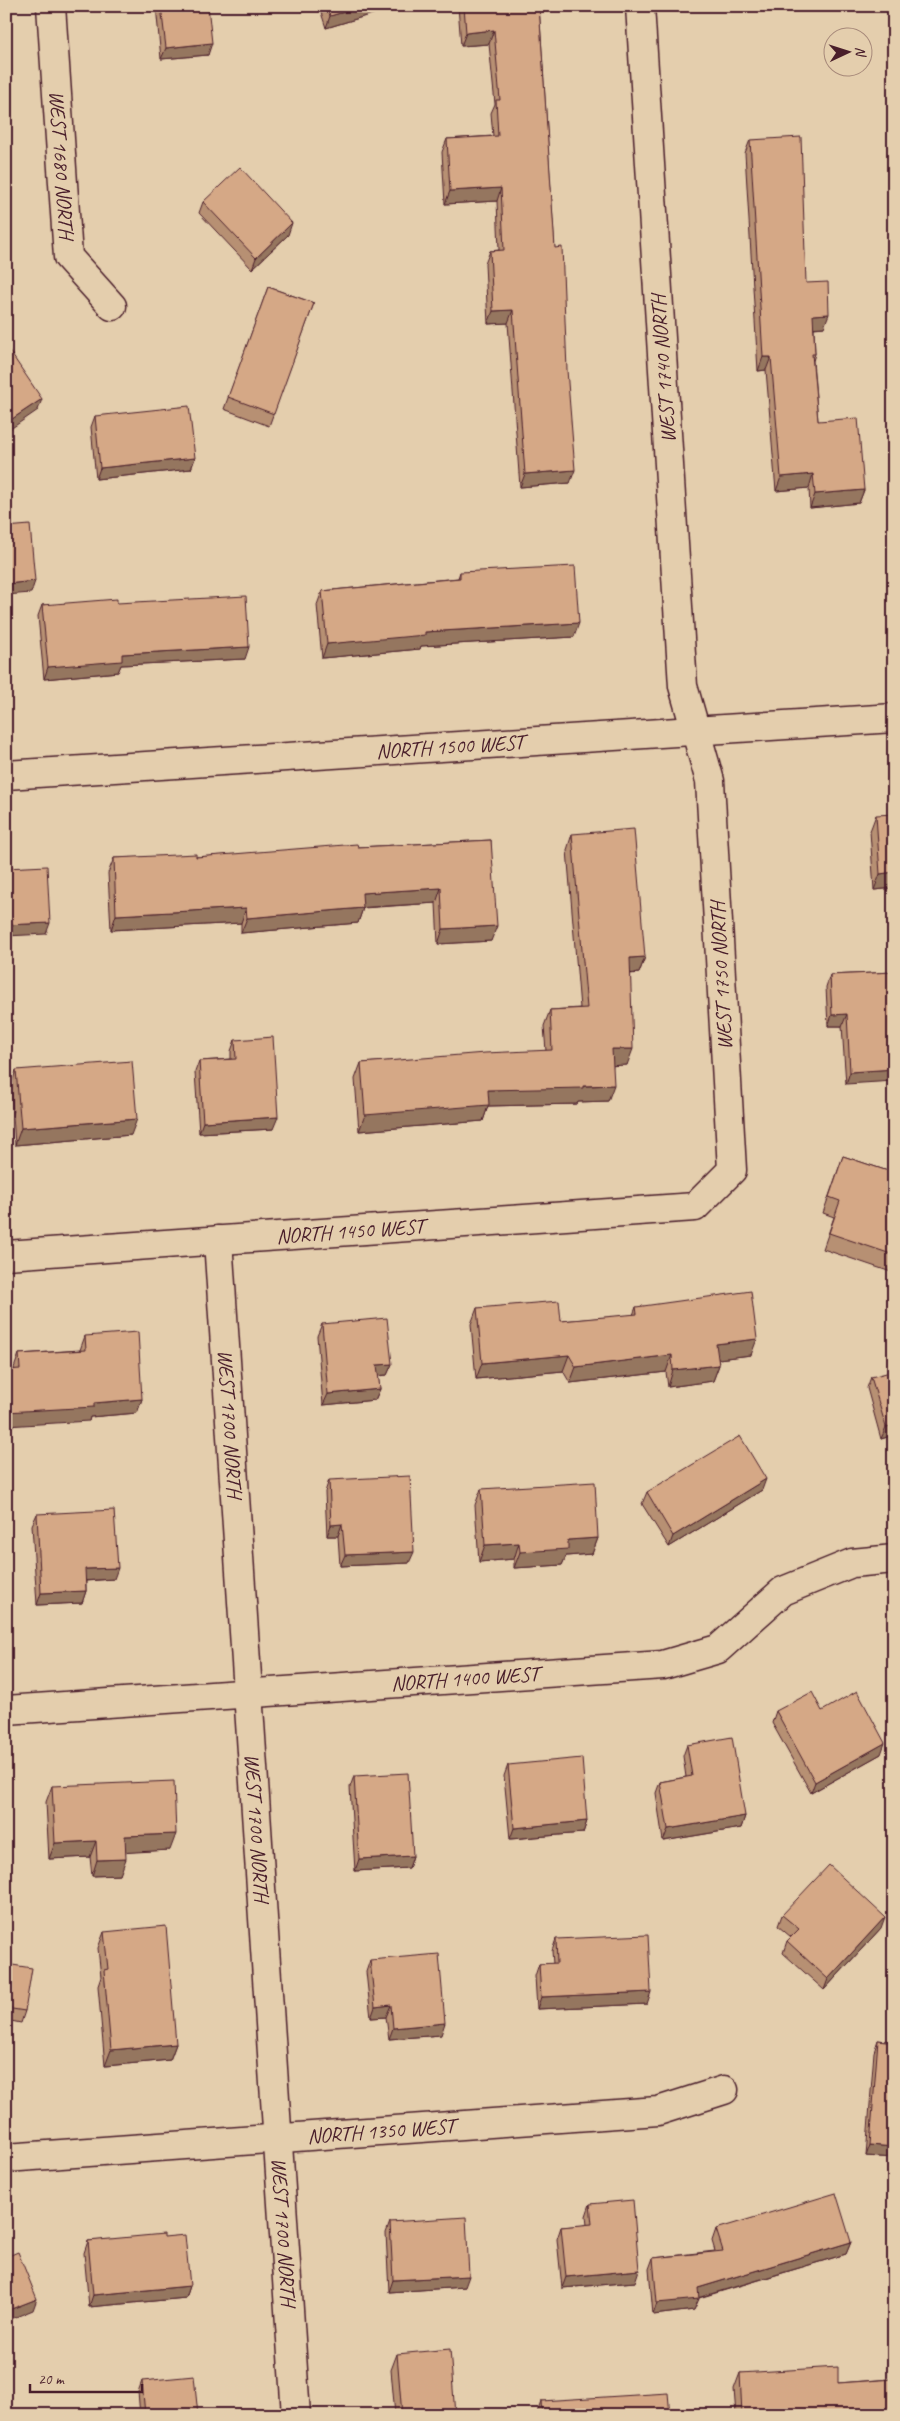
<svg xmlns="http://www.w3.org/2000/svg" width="900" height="2421" viewBox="0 0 900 2421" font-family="Caveat,sans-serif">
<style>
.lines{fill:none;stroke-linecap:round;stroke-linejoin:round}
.street-casing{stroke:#4a1f2b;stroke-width:31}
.secondary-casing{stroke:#4a1f2b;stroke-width:31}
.street{stroke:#e4cead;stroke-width:28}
.secondary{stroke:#e4cead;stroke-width:28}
.wall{fill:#b79073;stroke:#4a1f2b}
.shaded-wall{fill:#95765e;stroke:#4a1f2b}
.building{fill:#d5a886;stroke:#4a1f2b}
.labels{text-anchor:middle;stroke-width:4;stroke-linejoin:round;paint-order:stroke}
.street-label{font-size:21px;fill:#4a1f2b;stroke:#e4cead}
</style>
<rect width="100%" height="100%" fill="#e4cead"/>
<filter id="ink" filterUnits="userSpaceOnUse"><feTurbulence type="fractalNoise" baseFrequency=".02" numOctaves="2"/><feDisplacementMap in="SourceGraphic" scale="10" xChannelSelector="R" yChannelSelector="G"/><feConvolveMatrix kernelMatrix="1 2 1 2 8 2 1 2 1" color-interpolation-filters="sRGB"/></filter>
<g filter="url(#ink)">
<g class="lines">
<defs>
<g id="street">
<path id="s1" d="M 51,6 L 68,257 L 112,306"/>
<path id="s2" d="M 218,1240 L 296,2415"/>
<path id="s3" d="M 6,1255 L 695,1207 L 732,1170 L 710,781 L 683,686 L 640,6"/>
<path id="s4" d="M 6,1710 L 663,1665 L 718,1649 L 783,1591 L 852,1563 L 894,1559"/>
<path id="s5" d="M 6,2158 L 658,2111 L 724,2090"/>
</g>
<g id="secondary">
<path id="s6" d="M 6,775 L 894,718"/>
</g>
</defs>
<use href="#street" class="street-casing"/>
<use href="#secondary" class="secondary-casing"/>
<use href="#street" class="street"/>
<use href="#secondary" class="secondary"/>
</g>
<path class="wall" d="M 156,6 L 208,6 L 208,55 L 161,59 Z
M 300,6 L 381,6 L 379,12 L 326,28 L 319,6 L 302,12 Z
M 458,6 L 539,6 L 570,483 L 520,487 L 508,323 L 488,324 L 485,264 L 490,251 L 499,250 L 497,201 L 445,204 L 442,152 L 447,139 L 493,136 L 491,113 L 495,104 L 489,44 L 461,46 Z
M 750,140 L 806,283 L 824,327 L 814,328 L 815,354 L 813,361 L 818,421 L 864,490 L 859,503 L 810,508 L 809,488 L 776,491 L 766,370 L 758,371 L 745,153 Z
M 203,202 L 288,235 L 252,269 L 199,213 Z
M 268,287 L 314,303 L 269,426 L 224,409 Z
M 95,416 L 195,458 L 191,469 L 96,479 L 91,427 Z
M 460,572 L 574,637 L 421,646 L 420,649 L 322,658 L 317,605 L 322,591 L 458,578 Z
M 117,603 L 245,659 L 121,665 L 118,672 L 44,679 L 38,616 L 42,605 Z
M 876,815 L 894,888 L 874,890 L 870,831 Z
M 572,834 L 645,957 L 639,973 L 630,974 L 627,1065 L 613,1065 L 608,1101 L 578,1102 L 577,1104 L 488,1106 L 483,1121 L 359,1131 L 355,1079 L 361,1063 L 546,1051 L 544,1026 L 550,1010 L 580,1008 L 567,850 Z
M 491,840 L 491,941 L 438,944 L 436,903 L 363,908 L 358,923 L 241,933 L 241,923 L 111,930 L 108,873 L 114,858 L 196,857 L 358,847 Z
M 894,972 L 846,1084 L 842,1026 L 828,1026 L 826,987 L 830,975 Z
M 235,1040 L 273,1129 L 199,1133 L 195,1072 L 199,1061 L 231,1059 L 231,1051 Z
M 16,1070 L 131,1135 L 15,1145 L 11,1086 Z
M 843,1156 L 894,1173 L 894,1273 L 823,1249 L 834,1217 L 823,1213 Z
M 636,1307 L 751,1355 L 718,1359 L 719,1365 L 713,1381 L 668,1387 L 666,1372 L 570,1383 L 563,1371 L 476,1379 L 471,1324 L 477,1308 L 561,1321 L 633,1315 Z
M 322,1324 L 392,1364 L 387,1375 L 378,1376 L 380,1389 L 375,1400 L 323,1405 L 317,1336 Z
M 85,1336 L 142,1399 L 137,1413 L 90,1417 L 89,1421 L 14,1369 L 14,1368 L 19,1354 L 80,1350 Z
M 871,1377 L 894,1435 L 881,1439 L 867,1388 Z
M 329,1480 L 409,1563 L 340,1566 L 338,1536 L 327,1536 L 325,1492 Z
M 481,1489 L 598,1538 L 592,1554 L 566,1556 L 562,1565 L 514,1568 L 514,1559 L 479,1562 L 475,1505 Z
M 762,1490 L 669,1547 L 642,1504 L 647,1492 Z
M 37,1514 L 114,1579 L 86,1581 L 86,1591 L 82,1603 L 37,1605 L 32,1525 Z
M 776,1711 L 822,1711 L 881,1754 L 811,1793 L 772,1723 Z
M 687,1745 L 745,1816 L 741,1828 L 663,1841 L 656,1793 L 660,1782 L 686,1777 L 683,1756 Z
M 508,1765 L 587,1821 L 583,1833 L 510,1839 L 504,1776 Z
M 354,1776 L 413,1856 L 409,1868 L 355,1871 L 350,1787 Z
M 52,1786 L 170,1850 L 126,1852 L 120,1875 L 92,1876 L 90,1857 L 49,1859 L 46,1802 Z
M 782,1915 L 881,1928 L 824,1990 L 783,1953 L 787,1941 L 791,1937 L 778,1926 Z
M 104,1932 L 176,2044 L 170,2060 L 105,2066 L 98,1986 L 101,1977 L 98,1948 Z
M 556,1939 L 647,2004 L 537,2009 L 535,1976 L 539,1964 L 553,1964 L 552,1951 Z
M 370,1960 L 441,2035 L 389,2039 L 386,2017 L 371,2018 L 366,1972 Z
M 6,1964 L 25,2011 L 21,2023 L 6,2020 Z
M 878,2040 L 894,2042 L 894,2158 L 866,2156 L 874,2052 Z
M 590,2204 L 635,2282 L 562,2288 L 557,2239 L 561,2227 L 587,2225 L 586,2216 Z
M 390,2222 L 465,2287 L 389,2292 L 386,2233 Z
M 716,2229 L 851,2242 L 846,2254 L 699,2298 L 694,2310 L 653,2315 L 649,2269 L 653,2258 L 715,2251 L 712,2241 Z
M 164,2237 L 190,2286 L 186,2298 L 89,2307 L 84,2253 L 88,2241 Z
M 397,2354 L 455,2415 L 395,2415 L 391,2370 Z
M 894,2354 L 894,2415 L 736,2415 L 734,2389 L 740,2373 L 838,2383 L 890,2379 L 889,2367 Z
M 142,2381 L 198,2415 L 140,2415 L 138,2392 Z
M 541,2401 L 670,2415 L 536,2415 Z"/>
<path class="shaded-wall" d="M 303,6 L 320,6 L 302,12 Z
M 365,6 L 381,6 L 379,12 L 326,28 L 330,16 Z
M 494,30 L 489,44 L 461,46 L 466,33 Z
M 212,43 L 208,55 L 161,59 L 166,48 Z
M 501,188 L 497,201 L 445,204 L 450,191 Z
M 292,223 L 288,235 L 252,269 L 256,258 Z
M 513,310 L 508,323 L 488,324 L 493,311 Z
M 829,314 L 824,327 L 808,328 L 813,315 Z
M 763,357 L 771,357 L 766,370 L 758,371 Z
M 42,399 L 38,410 L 6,432 L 6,423 Z
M 195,458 L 191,469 L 96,479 L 100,468 Z
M 575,470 L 570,483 L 520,487 L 525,474 Z
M 813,474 L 809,488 L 776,491 L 781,477 Z
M 864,490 L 859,503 L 810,508 L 815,494 Z
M 35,581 L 31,593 L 6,595 L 6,584 Z
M 579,623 L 574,637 L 421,646 L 420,649 L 322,658 L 327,644 L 425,632 Z
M 249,647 L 245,659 L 121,665 L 118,672 L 44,679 L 48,667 L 122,654 Z
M 894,872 L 894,888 L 874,890 L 880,874 Z
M 441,888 L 436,903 L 356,908 L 362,893 Z
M 246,908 L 241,923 L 111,930 L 116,915 Z
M 363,908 L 358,923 L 241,933 L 247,918 Z
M 50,923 L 46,934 L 6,936 L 6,925 Z
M 497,926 L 491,941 L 438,944 L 443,929 Z
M 645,957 L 639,973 L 624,974 L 630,958 Z
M 847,1014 L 842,1026 L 828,1026 L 832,1015 Z
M 612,1049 L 633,1049 L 627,1065 L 606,1066 Z
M 894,1069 L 894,1081 L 846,1084 L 850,1072 Z
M 614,1085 L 608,1101 L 578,1102 L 577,1104 L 488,1106 L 483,1121 L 359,1131 L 365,1115 L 488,1090 Z
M 278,1117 L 273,1129 L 199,1133 L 203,1122 Z
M 137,1119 L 131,1135 L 15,1145 L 21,1128 Z
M 757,1339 L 751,1355 L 710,1360 L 716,1344 Z
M 569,1355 L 563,1371 L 476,1379 L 482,1363 Z
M 672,1355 L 666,1372 L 570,1383 L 576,1367 Z
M 392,1364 L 387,1375 L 373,1376 L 377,1365 Z
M 719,1365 L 713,1381 L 668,1387 L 673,1370 Z
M 380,1389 L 375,1400 L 323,1405 L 328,1394 Z
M 142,1399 L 137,1413 L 90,1417 L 89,1421 L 6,1426 L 6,1412 L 94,1403 Z
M 894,1425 L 894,1435 L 881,1439 L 886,1427 Z
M 766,1479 L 762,1490 L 669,1547 L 673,1536 Z
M 342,1524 L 338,1536 L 327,1536 L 331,1525 Z
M 598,1538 L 592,1554 L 566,1556 L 562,1565 L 514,1568 L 520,1552 L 568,1540 Z
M 519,1543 L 514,1559 L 479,1562 L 485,1545 Z
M 414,1552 L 409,1563 L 340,1566 L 345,1555 Z
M 118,1568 L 114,1579 L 81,1581 L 85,1569 Z
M 86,1591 L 82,1603 L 37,1605 L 41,1593 Z
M 885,1743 L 881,1754 L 811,1793 L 815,1782 Z
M 745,1816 L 741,1828 L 663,1841 L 668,1829 Z
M 587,1821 L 583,1833 L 510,1839 L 514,1828 Z
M 176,1834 L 170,1850 L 119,1853 L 125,1836 Z
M 96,1841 L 90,1857 L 49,1859 L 55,1843 Z
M 413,1856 L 409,1868 L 355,1871 L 359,1859 Z
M 126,1859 L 120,1875 L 92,1876 L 97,1860 Z
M 885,1917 L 881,1928 L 824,1990 L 828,1979 Z
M 651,1992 L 647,2004 L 537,2009 L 541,1997 Z
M 391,2005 L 386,2017 L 371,2018 L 375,2007 Z
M 445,2023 L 441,2035 L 389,2039 L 393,2028 Z
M 176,2044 L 170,2060 L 105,2066 L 111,2050 Z
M 870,2145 L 894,2147 L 894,2158 L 866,2156 Z
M 851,2242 L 846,2254 L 694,2299 L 699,2299 L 694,2310 L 653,2315 L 657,2303 L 698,2288 Z
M 639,2270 L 635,2282 L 562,2288 L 566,2277 Z
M 469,2276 L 465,2287 L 389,2292 L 393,2280 Z
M 190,2286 L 186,2298 L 89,2307 L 93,2295 Z
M 37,2299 L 33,2310 L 6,2321 L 6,2311 Z"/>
<path class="building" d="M 161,6 L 208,6 L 212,43 L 166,48 Z
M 327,6 L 365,6 L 330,16 Z
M 464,6 L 539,6 L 555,248 L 562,247 L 567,370 L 575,470 L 525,474 L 513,310 L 493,311 L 490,251 L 504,250 L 501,188 L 450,191 L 447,139 L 498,136 L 496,100 L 500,100 L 494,30 L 466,33 Z
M 801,137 L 806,283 L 828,282 L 829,314 L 813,315 L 815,354 L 812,354 L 818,421 L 858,418 L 864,490 L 815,494 L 813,474 L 781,477 L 771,357 L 763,357 L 750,140 Z
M 240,167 L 292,223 L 256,258 L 203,202 Z
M 268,287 L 314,303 L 274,414 L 228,397 Z
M 6,346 L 42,399 L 6,423 Z
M 189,406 L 195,458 L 100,468 L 95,416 Z
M 30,525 L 35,581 L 6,584 L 6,527 Z
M 575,566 L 579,623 L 425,632 L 425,635 L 327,644 L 322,591 L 460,578 L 460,572 Z
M 246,596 L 249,647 L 122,654 L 122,661 L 48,667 L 42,605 L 117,599 L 117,603 Z
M 894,814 L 894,872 L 880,874 L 876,815 Z
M 634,829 L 645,957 L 630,958 L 633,1049 L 612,1049 L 614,1085 L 583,1086 L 583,1088 L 488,1090 L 489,1105 L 365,1115 L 361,1063 L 485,1053 L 552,1050 L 550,1010 L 587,1008 L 572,834 Z
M 491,840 L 497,926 L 443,929 L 441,888 L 362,893 L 363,908 L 247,918 L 246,908 L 116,915 L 114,858 L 196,854 L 196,857 L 357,844 L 358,847 Z
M 47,866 L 50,923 L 6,925 L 6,868 Z
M 894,972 L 894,1069 L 850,1072 L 847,1014 L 832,1015 L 830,975 Z
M 273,1037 L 278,1117 L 203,1122 L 199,1061 L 236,1059 L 235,1040 Z
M 132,1061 L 137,1119 L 21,1128 L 16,1070 Z
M 843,1156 L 894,1173 L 894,1255 L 829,1233 L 840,1201 L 829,1197 Z
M 751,1291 L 757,1339 L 716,1344 L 719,1365 L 673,1370 L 672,1355 L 576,1367 L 569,1355 L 482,1363 L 477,1308 L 559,1301 L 561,1321 L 637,1314 L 636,1307 Z
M 387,1318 L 392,1364 L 377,1365 L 380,1389 L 328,1394 L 322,1324 Z
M 138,1332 L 142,1399 L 94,1403 L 94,1407 L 6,1412 L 6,1370 L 20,1369 L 19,1354 L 86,1350 L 85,1336 Z
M 894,1371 L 894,1425 L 886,1427 L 871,1377 Z
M 740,1436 L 766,1479 L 673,1536 L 647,1492 Z
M 410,1476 L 414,1552 L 345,1555 L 342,1524 L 331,1525 L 329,1480 Z
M 595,1482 L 598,1538 L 568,1540 L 568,1549 L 520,1552 L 519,1543 L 485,1545 L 481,1489 Z
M 114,1510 L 118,1568 L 85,1569 L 86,1591 L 41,1593 L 37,1514 Z
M 857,1691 L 885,1743 L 815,1782 L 776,1711 L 812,1692 L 822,1711 Z
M 732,1737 L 745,1816 L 668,1829 L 660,1782 L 692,1776 L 687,1745 Z
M 582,1758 L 587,1821 L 514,1828 L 508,1765 Z
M 408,1773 L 413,1856 L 359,1859 L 354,1776 Z
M 174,1781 L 176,1834 L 125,1836 L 126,1859 L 97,1860 L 96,1841 L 55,1843 L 52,1786 Z
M 829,1865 L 885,1917 L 828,1979 L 787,1941 L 799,1929 L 782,1915 Z
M 166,1926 L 176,2044 L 111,2050 L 104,1970 L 108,1969 L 104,1932 Z
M 648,1935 L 651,1992 L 541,1997 L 539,1964 L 557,1963 L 556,1939 Z
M 439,1954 L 445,2023 L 393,2028 L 391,2005 L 375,2007 L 370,1960 Z
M 6,1964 L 32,1968 L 25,2011 L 6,2008 Z
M 878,2040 L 894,2042 L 894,2147 L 870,2145 Z
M 836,2193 L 851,2242 L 698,2288 L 699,2299 L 657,2303 L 653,2258 L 723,2251 L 716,2229 Z
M 633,2200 L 639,2270 L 566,2277 L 561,2227 L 592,2224 L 590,2204 Z
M 466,2217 L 469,2276 L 393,2280 L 390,2222 Z
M 164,2234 L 164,2237 L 185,2235 L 190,2286 L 93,2295 L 88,2241 Z
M 18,2252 L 37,2299 L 6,2311 L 6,2257 Z
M 450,2349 L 455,2415 L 402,2415 L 397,2354 Z
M 838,2367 L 838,2383 L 894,2379 L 894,2415 L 742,2415 L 740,2373 Z
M 194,2376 L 198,2415 L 145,2415 L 142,2381 Z
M 668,2393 L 670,2415 L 542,2415 L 541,2401 Z
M 64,2410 L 64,2415 L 15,2415 Z"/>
</g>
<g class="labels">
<g class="street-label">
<text dy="7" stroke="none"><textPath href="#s1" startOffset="159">WEST 1680 NORTH</textPath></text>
<text transform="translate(663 369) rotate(-94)" y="7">WEST 1740 NORTH</text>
<text dy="7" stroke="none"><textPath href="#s6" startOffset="445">NORTH 1500 WEST</textPath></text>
<text transform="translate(721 976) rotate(-93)" y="7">WEST 1750 NORTH</text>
<text dy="7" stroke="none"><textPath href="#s3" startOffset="345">NORTH 1450 WEST</textPath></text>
<text dy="7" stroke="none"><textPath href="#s2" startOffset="184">WEST 1700 NORTH</textPath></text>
<text dy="7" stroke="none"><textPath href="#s4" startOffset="460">NORTH 1400 WEST</textPath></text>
<text dy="7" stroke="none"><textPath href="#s2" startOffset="589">WEST 1700 NORTH</textPath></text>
<text dy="7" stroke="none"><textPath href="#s5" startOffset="376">NORTH 1350 WEST</textPath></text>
<text dy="7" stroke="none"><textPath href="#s2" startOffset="994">WEST 1700 NORTH</textPath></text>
</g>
</g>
<rect width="900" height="2421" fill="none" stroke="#e4cead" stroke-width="25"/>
<rect x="12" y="12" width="875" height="2396" fill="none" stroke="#4a1f2b" stroke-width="2" filter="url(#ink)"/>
<g transform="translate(848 52) rotate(86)"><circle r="24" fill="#e4cead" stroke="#a68879"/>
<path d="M0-4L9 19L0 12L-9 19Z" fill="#4a1f2b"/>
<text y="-8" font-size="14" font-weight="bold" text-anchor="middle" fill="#4a1f2b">N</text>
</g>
<path d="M30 2384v8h112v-8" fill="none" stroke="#4a1f2b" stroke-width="2.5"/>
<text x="38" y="2384" font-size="15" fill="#4a1f2b" stroke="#e4cead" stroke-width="4" paint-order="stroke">20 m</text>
</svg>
